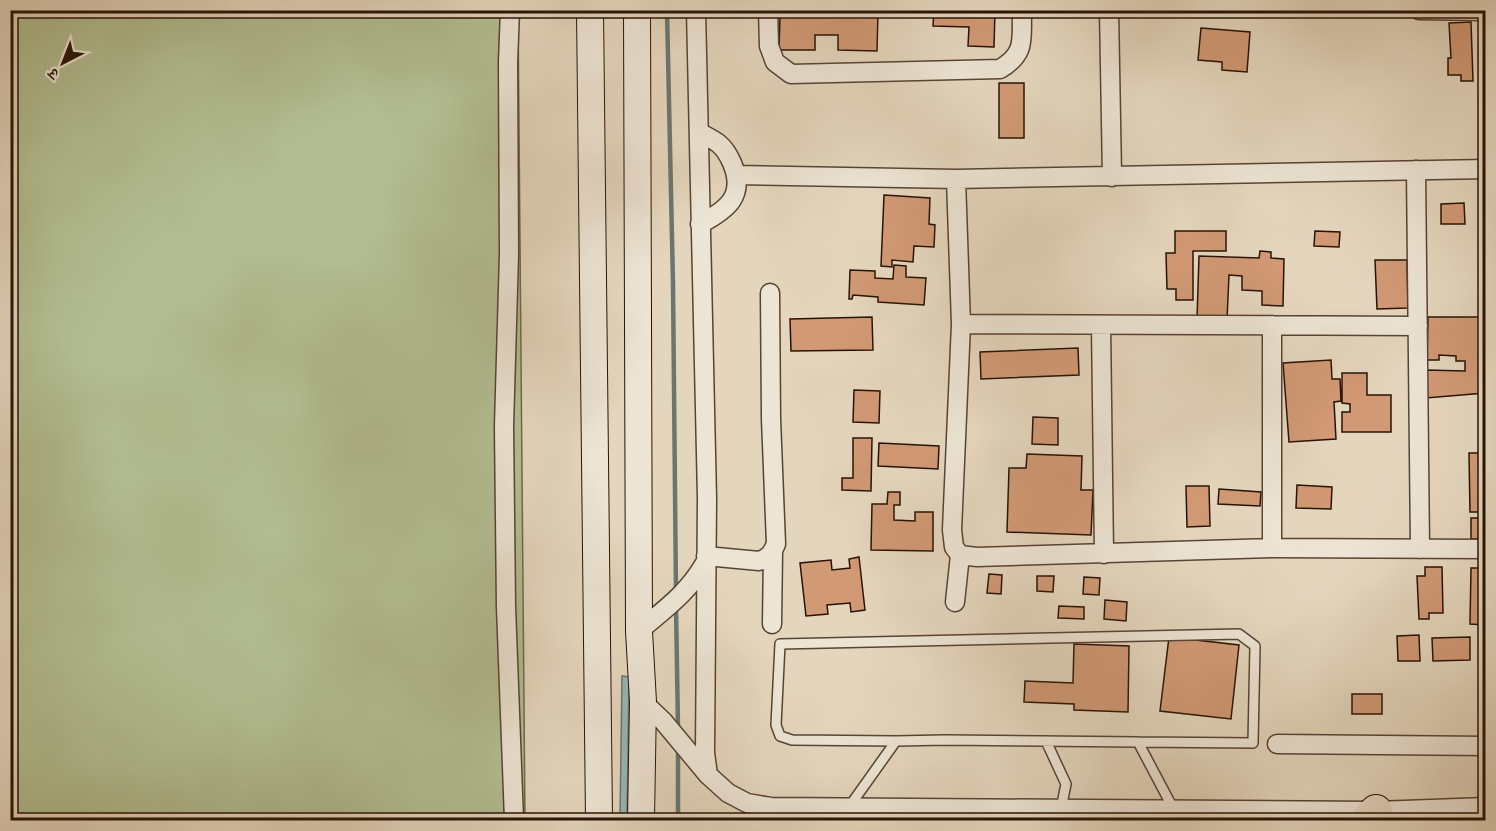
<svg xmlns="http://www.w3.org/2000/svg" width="1496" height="831" viewBox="0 0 1496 831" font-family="'Gentium Book Plus','Noto Serif Devanagari',serif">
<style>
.green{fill:#b2be92;stroke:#6c684c;stroke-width:1.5}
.water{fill:#96b8b6;stroke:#6a7670;stroke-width:1.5}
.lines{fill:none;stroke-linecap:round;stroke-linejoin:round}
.stream{stroke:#6a7670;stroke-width:4.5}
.building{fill:#d19974;stroke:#271306;stroke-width:1.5}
.service-casing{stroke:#564434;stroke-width:12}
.minor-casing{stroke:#564434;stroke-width:21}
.secondary-casing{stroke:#271306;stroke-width:28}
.trunk-casing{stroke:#271306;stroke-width:34}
.service{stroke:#ede4d4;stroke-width:9}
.minor{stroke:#ede4d4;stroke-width:18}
.secondary{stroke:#ede4d4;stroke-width:26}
.trunk{stroke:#e4d6bd;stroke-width:32}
</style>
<rect width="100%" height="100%" fill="#e4d6bd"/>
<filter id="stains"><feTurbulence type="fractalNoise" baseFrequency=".00333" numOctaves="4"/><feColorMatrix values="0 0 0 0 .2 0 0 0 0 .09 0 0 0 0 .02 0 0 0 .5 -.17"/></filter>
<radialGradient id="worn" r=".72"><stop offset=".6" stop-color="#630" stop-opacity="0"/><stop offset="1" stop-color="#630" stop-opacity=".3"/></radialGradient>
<path class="green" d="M 10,11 L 518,11 L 525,820 L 11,820 Z
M 712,819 L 1319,819 L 1319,820 L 712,820 Z"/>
<path class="water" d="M 622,676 L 629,677 L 627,820 L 620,820 Z"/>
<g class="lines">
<path class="stream" d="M 667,10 L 673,284 L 676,593
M 676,607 L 678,728
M 678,748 L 678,820"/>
</g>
<path class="building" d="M 812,10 L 878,12 L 877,51 L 838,50 L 838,35 L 815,35 L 815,50 L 779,50 L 780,16 L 812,17 Z
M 934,10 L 995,10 L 994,47 L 968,46 L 969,27 L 933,26 Z
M 1471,22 L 1473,81 L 1461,81 L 1461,75 L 1448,75 L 1448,58 L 1451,58 L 1449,23 Z
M 1201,28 L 1250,32 L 1247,72 L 1222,70 L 1222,62 L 1198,60 Z
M 999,83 L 1024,83 L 1024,138 L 999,138 Z
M 884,195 L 930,198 L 929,224 L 935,225 L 934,247 L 914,246 L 913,262 L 892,260 L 892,267 L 881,266 Z
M 1464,203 L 1465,224 L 1441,224 L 1441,204 Z
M 1175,231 L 1226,231 L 1226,251 L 1193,251 L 1193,300 L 1176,300 L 1176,289 L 1167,289 L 1166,253 L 1175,253 Z
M 1315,231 L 1340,232 L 1339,247 L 1314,246 Z
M 1260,251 L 1271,252 L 1271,258 L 1284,259 L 1283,306 L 1262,305 L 1262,291 L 1242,290 L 1242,276 L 1229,275 L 1227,320 L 1197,319 L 1199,256 L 1259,258 Z
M 1375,260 L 1407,260 L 1408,308 L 1377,309 Z
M 894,265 L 906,266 L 906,277 L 926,278 L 924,305 L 878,302 L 878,297 L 853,295 L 852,299 L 849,299 L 850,270 L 875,271 L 875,278 L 893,279 Z
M 872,317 L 873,350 L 791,351 L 790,319 Z
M 1428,317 L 1486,317 L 1485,393 L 1426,398 L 1427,370 L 1465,371 L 1465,361 L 1456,361 L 1456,356 L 1439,355 L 1439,360 L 1427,360 Z
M 1078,348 L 1079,375 L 981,379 L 980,352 Z
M 1331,360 L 1332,379 L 1340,379 L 1341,401 L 1334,402 L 1336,439 L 1289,442 L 1283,363 Z
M 1342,373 L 1367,373 L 1367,395 L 1391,395 L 1391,432 L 1342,432 L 1342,412 L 1350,412 L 1350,404 L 1342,403 Z
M 854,390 L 880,391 L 879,423 L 853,422 Z
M 1033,417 L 1058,418 L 1058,445 L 1032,444 Z
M 853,438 L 872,438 L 871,491 L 842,490 L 842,478 L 853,478 Z
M 879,443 L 939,446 L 938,469 L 878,466 Z
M 1469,453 L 1486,453 L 1486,512 L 1470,512 Z
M 1027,454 L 1082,456 L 1081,490 L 1093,490 L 1091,535 L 1007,532 L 1009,468 L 1026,468 Z
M 1297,485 L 1332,487 L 1331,509 L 1296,508 Z
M 1186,486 L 1209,486 L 1210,526 L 1187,527 Z
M 1219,489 L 1261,492 L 1260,506 L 1218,504 Z
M 888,492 L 900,492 L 900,505 L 894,505 L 894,520 L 915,521 L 915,512 L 933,512 L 933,551 L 871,550 L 872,504 L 887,504 Z
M 1471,518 L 1486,518 L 1486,539 L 1471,539 Z
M 859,557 L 865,610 L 851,612 L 850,603 L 827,605 L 828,614 L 806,616 L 800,563 L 831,560 L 832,570 L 850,568 L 849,559 Z
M 1425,567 L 1442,567 L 1443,613 L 1429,613 L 1429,619 L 1419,619 L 1417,576 L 1425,576 Z
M 1471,568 L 1486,568 L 1486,625 L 1470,624 Z
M 989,574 L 1002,575 L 1001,594 L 987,593 Z
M 1037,576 L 1054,576 L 1053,592 L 1037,591 Z
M 1084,577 L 1100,578 L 1099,595 L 1083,594 Z
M 1105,600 L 1127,602 L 1126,621 L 1104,619 Z
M 1059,606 L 1084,607 L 1084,619 L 1058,618 Z
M 1419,635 L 1420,661 L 1398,661 L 1397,636 Z
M 1169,637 L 1239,645 L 1231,719 L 1160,711 Z
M 1470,637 L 1470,660 L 1433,661 L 1432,638 Z
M 1074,644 L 1129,646 L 1128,712 L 1074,710 L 1074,704 L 1024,702 L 1025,681 L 1073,683 Z
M 1484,688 L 1486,688 L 1486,710 L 1483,709 Z
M 1352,694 L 1382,694 L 1382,714 L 1352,714 Z"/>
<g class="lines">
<defs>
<path id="service" d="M 896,741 L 792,740 L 780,736 L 776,725 L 780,644 L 1239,634 L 1255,646 L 1253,743 L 1138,742
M 1046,741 L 1066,784 L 1061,809
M 849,807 L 896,741 L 945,740 L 1138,742 L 1174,810"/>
<path id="minor" d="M 510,10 L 508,62 L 509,254 L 504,426 L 506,607 L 514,820
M 696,10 L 707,498 L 705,753 L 708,775
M 768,10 L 769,46 L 775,62 L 791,74 L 1000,69 C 1027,53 1021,39 1022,10
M 1109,10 L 1112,177
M 1419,10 L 1486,11
M 699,132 C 705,136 713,139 719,144 C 725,149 729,156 732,163 C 746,196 727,210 700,224
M 1416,170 L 1420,549
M 737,175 L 956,179 L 1486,169
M 956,179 L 961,324 L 952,530 L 954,547 L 960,555 L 977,557 L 1272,548 L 1486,549
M 961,324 L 1418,326
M 1101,325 L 1104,554
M 1272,325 L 1272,548
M 706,556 L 759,561 C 769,558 772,553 776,544 L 771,419 L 770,293
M 955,602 L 960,555
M 772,624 L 773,552
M 639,631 C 665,609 688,593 705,563
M 643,702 L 663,721 L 708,775 L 728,793 L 747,803 L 771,807 L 1376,811 L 1486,807
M 1277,744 L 1486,746"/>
<path id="secondary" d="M 590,10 L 599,820
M 637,10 L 639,631 L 643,702 L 641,820"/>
<path id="trunk" d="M 1367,820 L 1376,811"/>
</defs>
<use href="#service" class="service-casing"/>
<use href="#minor" class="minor-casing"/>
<use href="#secondary" class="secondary-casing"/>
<use href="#trunk" class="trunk-casing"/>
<use href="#service" class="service"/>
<use href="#minor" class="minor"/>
<use href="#secondary" class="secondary"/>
<use href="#trunk" class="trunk"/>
</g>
<rect width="1496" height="831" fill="none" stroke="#e4d6bd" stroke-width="36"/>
<rect x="12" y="12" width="1472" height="807" fill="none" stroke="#271306" stroke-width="3"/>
<rect x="18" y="18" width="1460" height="795" fill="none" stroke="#271306" stroke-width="1.5"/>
<g transform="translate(63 63) rotate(222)" stroke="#ede4d4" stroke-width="4.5" paint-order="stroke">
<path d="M0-4.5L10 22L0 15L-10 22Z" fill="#271306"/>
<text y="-9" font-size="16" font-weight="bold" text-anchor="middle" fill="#271306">उ</text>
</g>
<rect width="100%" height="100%" filter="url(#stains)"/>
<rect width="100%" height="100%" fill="url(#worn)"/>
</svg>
